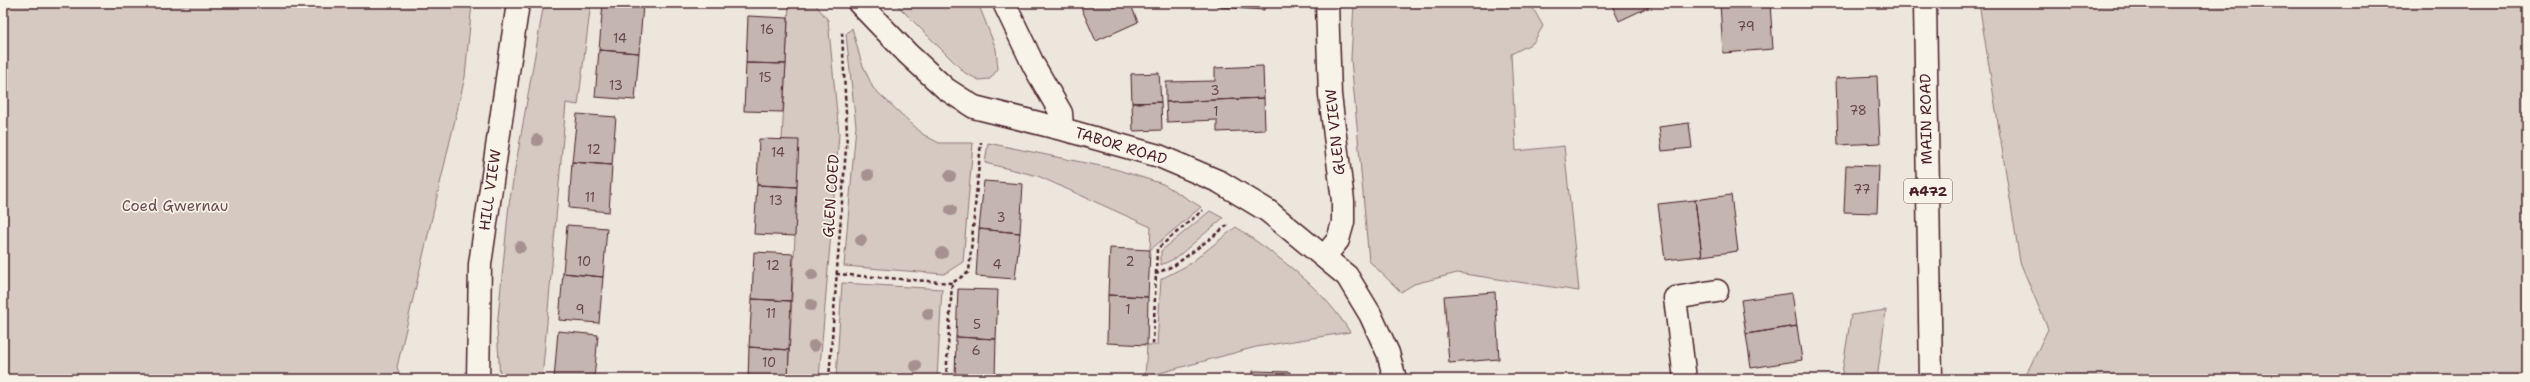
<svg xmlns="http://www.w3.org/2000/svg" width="2530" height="382" viewBox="0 0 2530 382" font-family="'Shantell Sans',sans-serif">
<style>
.green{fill:#d5c9c2;stroke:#907476}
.building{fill:#c4b5b0;stroke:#4a1f2b}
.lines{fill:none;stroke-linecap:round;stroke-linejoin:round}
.minor-casing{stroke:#4a1f2b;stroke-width:25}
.primary-casing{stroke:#4a1f2b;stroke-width:25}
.path{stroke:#4a1f2b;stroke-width:2.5;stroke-dasharray:4 3;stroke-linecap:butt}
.minor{stroke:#f7f3e8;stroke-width:22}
.primary{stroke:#f7f3e8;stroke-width:22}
.tree{fill:#a69090}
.labels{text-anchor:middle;stroke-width:3.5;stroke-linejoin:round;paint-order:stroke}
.number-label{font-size:13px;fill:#68444c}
.shield{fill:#f7f3e8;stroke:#7e5f64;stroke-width:1}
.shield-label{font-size:14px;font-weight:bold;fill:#4a1f2b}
.street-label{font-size:15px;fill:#4a1f2b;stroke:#f7f3e8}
.park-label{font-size:15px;fill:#6d4a51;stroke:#f7f3e8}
</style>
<rect width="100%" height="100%" fill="#ece6dd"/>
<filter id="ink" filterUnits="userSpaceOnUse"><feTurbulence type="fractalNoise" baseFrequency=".025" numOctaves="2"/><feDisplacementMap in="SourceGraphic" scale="8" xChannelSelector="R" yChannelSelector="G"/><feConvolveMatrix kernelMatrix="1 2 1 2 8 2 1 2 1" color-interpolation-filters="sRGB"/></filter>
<g filter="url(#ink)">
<path class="green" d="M 3,3 L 472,3 L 465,77 L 397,367 L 401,379 L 3,379 Z
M 544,3 L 591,3 L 578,105 L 566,103 L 542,379 L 500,379 L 497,328 L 509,204 Z
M 789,3 L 814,3 L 828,20 L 839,134 L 819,379 L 788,379 L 795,236 L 782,140 Z
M 895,3 L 978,3 L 996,49 L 998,69 L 990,79 L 979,80 L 965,73 Z
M 1354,3 L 1530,3 L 1543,26 L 1533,43 L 1511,54 L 1516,151 L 1564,146 L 1579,291 L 1457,273 L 1414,284 L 1401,292 L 1369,261 L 1351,59 Z
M 1979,3 L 2527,3 L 2527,379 L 2024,379 L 2048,329 L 2020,262 Z
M 852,28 L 861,61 L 873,88 L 924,135 L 939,143 L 973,143 L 963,262 L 944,274 L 844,266 L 856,126 L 846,34 Z
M 988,143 L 1115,169 L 1163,184 L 1201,207 L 1150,250 L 1151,227 L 1038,176 L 985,163 Z
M 1210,211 L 1223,218 L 1176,258 L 1161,265 L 1161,251 Z
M 1236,227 C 1279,257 1322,287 1350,332 L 1256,347 L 1145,377 L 1147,345 L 1157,345 L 1161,279 L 1188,265 Z
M 842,283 L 942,289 L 937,379 L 836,379 Z
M 1886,310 L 1877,379 L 1841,379 L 1851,315 Z"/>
<path class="building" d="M 603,3 L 643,5 L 639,53 L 599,50 Z
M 1079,3 L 1130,3 L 1138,22 L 1096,41 Z
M 1218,3 L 1265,3 L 1264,10 L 1218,7 Z
M 1611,3 L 1657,3 L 1619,21 Z
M 1720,3 L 1770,3 L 1773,49 L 1723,53 Z
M 748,16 L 788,18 L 786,64 L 746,63 Z
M 599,50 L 639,53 L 635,100 L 595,97 Z
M 746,63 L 786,64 L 783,112 L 744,111 Z
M 1263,66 L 1264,98 L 1166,102 L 1166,82 L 1215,81 L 1215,68 Z
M 1159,73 L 1161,102 L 1132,103 L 1131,74 Z
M 1877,76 L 1880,143 L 1838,145 L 1836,78 Z
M 1264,98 L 1265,130 L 1217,132 L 1217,120 L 1167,122 L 1166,102 Z
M 1161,102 L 1162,130 L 1133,131 L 1132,103 Z
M 577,114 L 616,117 L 612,165 L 572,162 Z
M 1689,123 L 1692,148 L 1662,151 L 1659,127 Z
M 759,139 L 799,140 L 797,187 L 757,185 Z
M 572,162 L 612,165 L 609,212 L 569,208 Z
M 1846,165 L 1879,166 L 1877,213 L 1844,212 Z
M 984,181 L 1023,184 L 1020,233 L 979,229 Z
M 757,185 L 797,187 L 795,236 L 754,234 Z
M 1731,195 L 1738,251 L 1702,256 L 1695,200 Z
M 1695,200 L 1702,256 L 1665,260 L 1658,204 Z
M 567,225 L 607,228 L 603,277 L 563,273 Z
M 979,229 L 1020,233 L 1015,279 L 976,276 Z
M 1110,248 L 1150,250 L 1148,297 L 1108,295 Z
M 754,252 L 793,254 L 791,301 L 752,299 Z
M 563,273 L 603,277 L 599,323 L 559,320 Z
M 958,289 L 998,290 L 996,339 L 956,337 Z
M 1495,292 L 1499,359 L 1449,363 L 1444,296 Z
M 1792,293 L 1797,326 L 1746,334 L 1741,300 Z
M 1108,295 L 1148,297 L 1147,345 L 1107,343 Z
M 752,299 L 791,301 L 789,350 L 749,347 Z
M 1797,326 L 1802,360 L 1751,368 L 1746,334 Z
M 558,331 L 598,335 L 594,379 L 554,379 Z
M 956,337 L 996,339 L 995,379 L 955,379 Z
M 749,347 L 789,350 L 788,379 L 748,379 Z
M 1253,371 L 1290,372 L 1290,379 L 1253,379 Z"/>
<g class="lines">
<defs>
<path id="minor" d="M 859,3 L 908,54 L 946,89 L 974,107 L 1062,129 L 1159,156 L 1220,182 L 1268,211 L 1347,276 L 1370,314 L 1388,353 L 1395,379
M 1004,3 L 1034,66 L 1061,113 L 1062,129
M 1325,256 L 1338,240 L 1343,222 L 1343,201 L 1330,95 L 1327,3
M 478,379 L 480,264 L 518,3
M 1685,379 L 1675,298 L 1717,291"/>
<path id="primary" d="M 1925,3 L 1931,379"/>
</defs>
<use href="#minor" class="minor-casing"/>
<use href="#primary" class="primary-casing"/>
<path class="path" d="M 836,274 L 952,283
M 1155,274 L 1175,265 L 1228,225
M 1153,344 L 1157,249 L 1203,210
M 829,379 L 847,134 L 842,32
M 946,379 L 952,283 L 969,272 L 981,142"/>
<use href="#minor" class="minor"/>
<use href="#primary" class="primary"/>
</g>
<g class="tree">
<circle cx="537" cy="140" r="6"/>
<circle cx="868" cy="175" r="6"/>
<circle cx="950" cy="176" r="6"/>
<circle cx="951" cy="210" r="6"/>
<circle cx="861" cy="240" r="6"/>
<circle cx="520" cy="247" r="6"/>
<circle cx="942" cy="253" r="6"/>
<circle cx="812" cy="275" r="6"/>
<circle cx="811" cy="305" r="6"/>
<circle cx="928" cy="314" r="6"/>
<circle cx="814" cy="346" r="6"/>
<circle cx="916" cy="366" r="6"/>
</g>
</g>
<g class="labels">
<g class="number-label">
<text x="1746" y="31">79</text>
<text x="767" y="34">16</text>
<text x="620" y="43">14</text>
<text x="765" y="82">15</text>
<text x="616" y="90">13</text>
<text x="1215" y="95">3</text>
<text x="1858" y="115">78</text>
<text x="1216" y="116">1</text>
<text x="594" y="154">12</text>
<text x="778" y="157">14</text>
<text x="1862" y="194">77</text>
<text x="590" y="202">11</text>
<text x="776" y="205">13</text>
<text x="1001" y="222">3</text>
<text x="584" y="266">10</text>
<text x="1130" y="266">2</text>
<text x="997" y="269">4</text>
<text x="773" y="270">12</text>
<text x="580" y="314">9</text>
<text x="1128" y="314">1</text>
<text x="771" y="318">11</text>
<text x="977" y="329">5</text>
<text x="976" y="355">6</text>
<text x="769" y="367">10</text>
</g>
<rect class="shield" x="1904" y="179" width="48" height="24" rx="3"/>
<g class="shield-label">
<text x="1928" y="196">A472</text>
</g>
<g class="street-label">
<text transform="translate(1926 119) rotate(-91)" y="5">MAIN ROAD</text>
<text transform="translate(1335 132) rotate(-96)" y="5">GLEN VIEW</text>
<text transform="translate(1121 146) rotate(17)" y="5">TABOR ROAD</text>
<text transform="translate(490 190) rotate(-82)" y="5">HILL VIEW</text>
<text transform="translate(831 196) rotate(-86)" y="5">GLEN COED</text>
</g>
<g class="park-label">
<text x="175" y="211">Coed Gwernau</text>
</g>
</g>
<rect width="2530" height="382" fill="none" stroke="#f7f3e8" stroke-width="16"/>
<rect x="8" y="8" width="2514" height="366" fill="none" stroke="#4a1f2b" stroke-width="1.5" filter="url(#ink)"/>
</svg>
